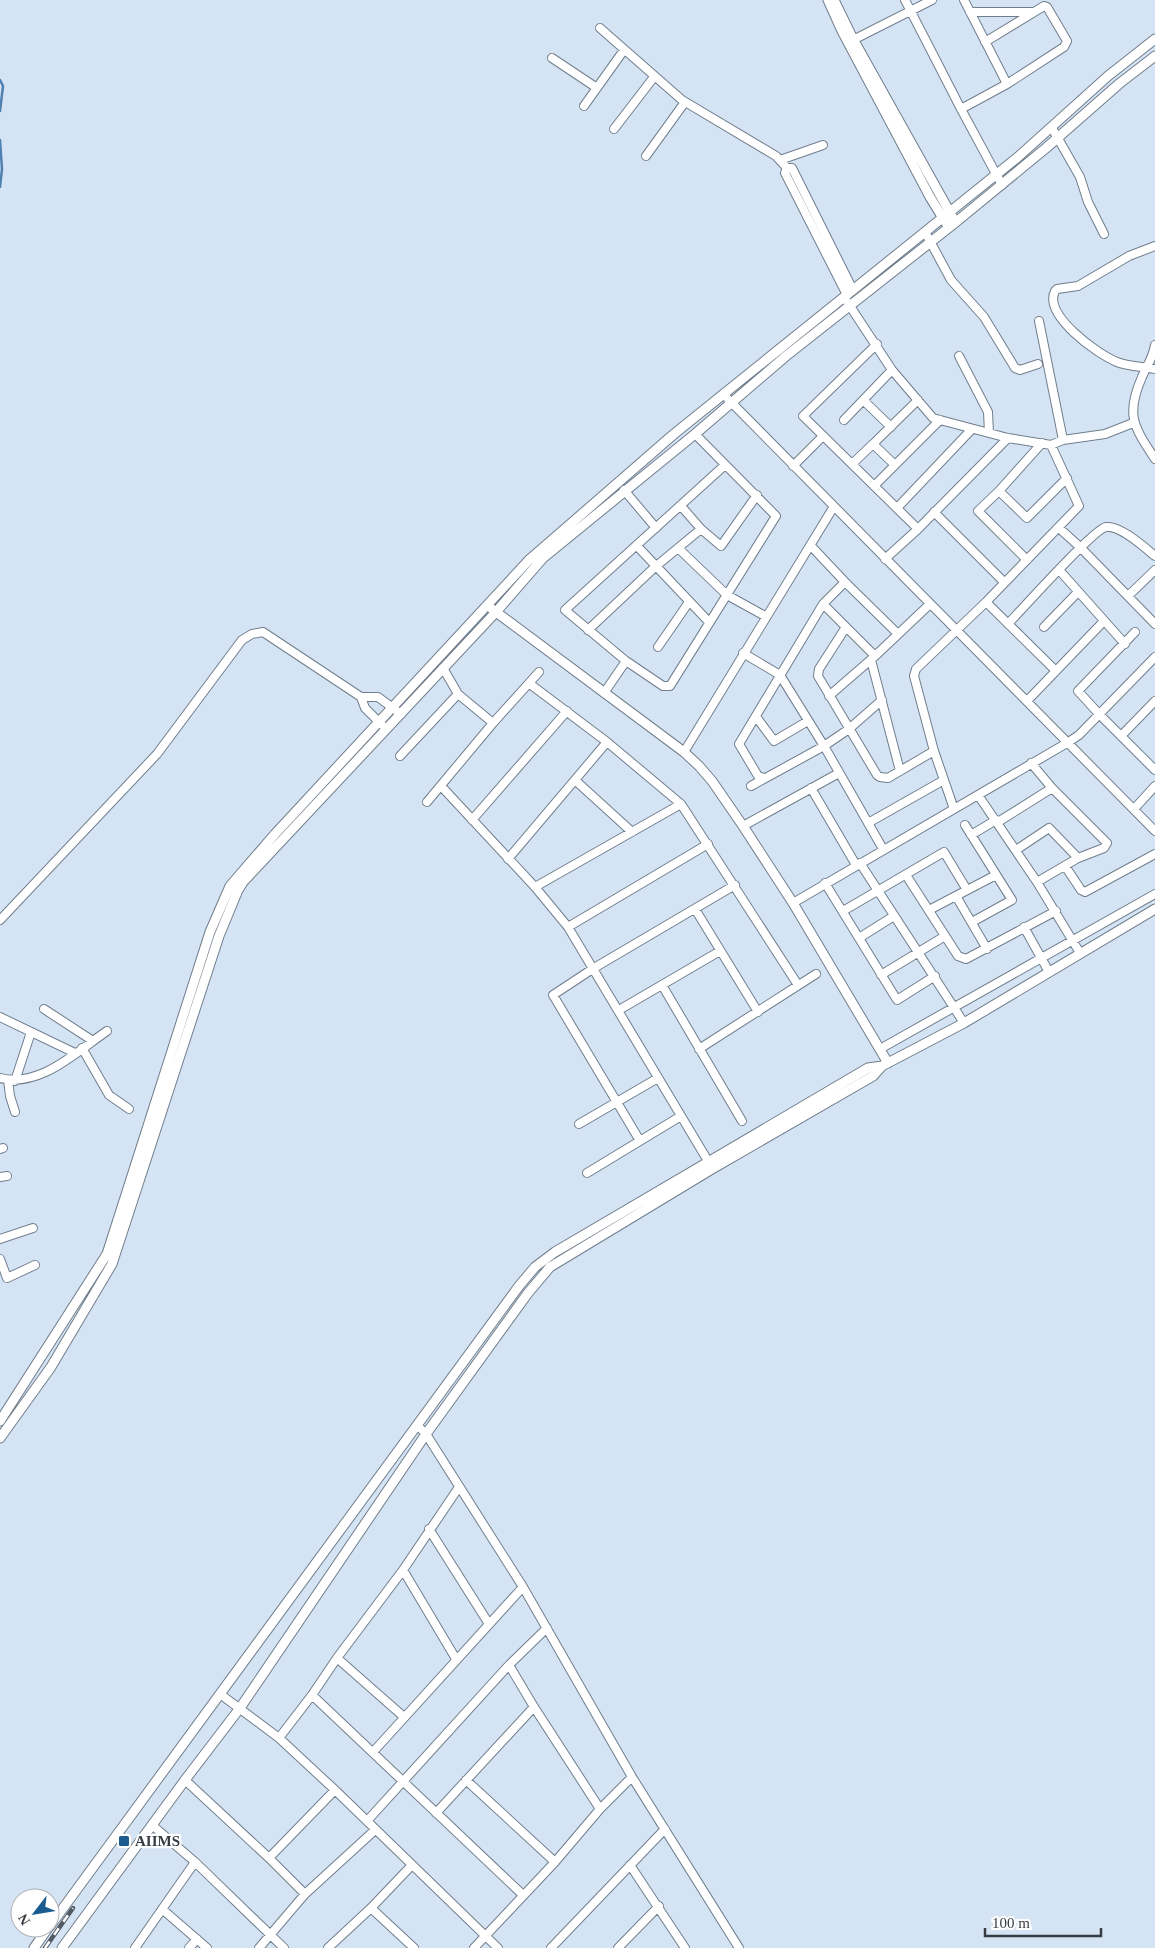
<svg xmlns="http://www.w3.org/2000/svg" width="1155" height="1948" viewBox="0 0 1155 1948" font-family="Georgia,serif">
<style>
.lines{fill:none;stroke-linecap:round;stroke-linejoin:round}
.stream{stroke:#4e81b0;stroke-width:2.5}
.minor-casing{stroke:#707e8c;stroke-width:10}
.tertiary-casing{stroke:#707e8c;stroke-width:11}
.minor{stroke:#fff;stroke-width:8}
.tertiary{stroke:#fff;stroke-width:9}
.rail-casing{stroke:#525a63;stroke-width:4.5}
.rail{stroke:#fff;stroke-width:2.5;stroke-dasharray:8;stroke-linecap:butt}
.poi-dot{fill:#1a5b90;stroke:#fff;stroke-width:2}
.labels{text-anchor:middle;stroke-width:4.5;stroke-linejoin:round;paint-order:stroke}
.poi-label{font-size:15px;font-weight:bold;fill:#363c43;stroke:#fff;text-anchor:start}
</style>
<rect width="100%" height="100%" fill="#d5e4f4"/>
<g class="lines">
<path class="stream" d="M 0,80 L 3,86 L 0,111
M 0,140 L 2,169 L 0,187"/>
<defs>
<path id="minor" d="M 905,0 L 961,109 L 1002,185
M 964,0 L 1007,84
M 970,12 L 1032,12
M 600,28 L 682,100 L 776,156 L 787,168
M 849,42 L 932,0
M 552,58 L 597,88
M 584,106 L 624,50
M 961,109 L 1007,84 L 1064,47 L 1067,41 L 1047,7 L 1044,6 L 985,42
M 1052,128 L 1080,177 L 1088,202 L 1104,234
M 614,129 L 654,77
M 646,156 L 685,102
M 780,160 L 823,145
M 925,232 L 951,280 L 984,317 L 1015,368 L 1020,370 L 1038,364
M 1155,246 L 1129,256 L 1078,286 L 1057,289 L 1055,291 C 1043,315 1097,354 1117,362 C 1129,367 1143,366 1155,369
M 847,295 L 785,173 L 787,168 L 792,168 L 853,290
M 844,297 L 892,370 L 933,418 L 940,420 L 1008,438 L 1051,445 L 1063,440 L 1105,434 L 1133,423
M 1039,321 L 1063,440
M 877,344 L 803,416 L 918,529
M 1155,345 C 1153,358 1147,365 1142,377 C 1125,415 1134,427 1155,459
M 959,356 L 988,412 L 989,433
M 723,394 L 1155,831
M 863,400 L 891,427
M 844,420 L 892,370
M 695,434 L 776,516 L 670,686 L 663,686 L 626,661 L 565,610 L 725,465
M 852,464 L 873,444
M 895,465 L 873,444 L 918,400
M 793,466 L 823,436
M 874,486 L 940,420
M 624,490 L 656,528
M 999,491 L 1027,518 L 1067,478
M 681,506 L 701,529 L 721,546 L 757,495
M 897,508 L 972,429
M 934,512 L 1004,582
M 1059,528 L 1080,547 L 1155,624
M 637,546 L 709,622
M 811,546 L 845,582 L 898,634
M 678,548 L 727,595 L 765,616
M 885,559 L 918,529 L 1008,438
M 1027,560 L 978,511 L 999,491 L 1042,443
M 1060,571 L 1125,644
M 1128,596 L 1155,570
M 986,602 L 1056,671
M 823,604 L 875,656
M 1008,624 C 1022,609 1094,529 1106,527 C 1120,525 1144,547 1155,556
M 846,627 L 819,669 L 818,676 L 877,775 L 880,777 L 888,778 L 934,751
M 1044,627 L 1078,592
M 588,630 L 655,567 L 701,529
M 1135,632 L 1078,691 L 1099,714 L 1155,770
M 658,647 L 689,602
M 743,653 L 780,675 L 824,746 L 883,849
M 871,660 L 900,771
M 443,668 L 458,694 L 493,723
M 530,684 L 607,742 L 681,804 L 798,985
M 604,693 L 626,661
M 829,696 L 875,656 L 930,604
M 361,697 L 365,708 L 382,725
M 1027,701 L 1104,621
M 757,718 L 774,741 L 808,721
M 1121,736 L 1155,701
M 684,752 L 833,508
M 400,756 L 458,694
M 1031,763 L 1052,788 L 1107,843 L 1104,848 L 1078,858 L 1037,882
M 764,778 L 758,776 L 739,744 L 823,604 L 845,582
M 576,781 L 632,832
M 441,786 L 535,887 L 568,927 L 708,1161
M 751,786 L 824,746 L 849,729 L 882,700
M 811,788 L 856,865
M 978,795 L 1037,882 L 1080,953
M 427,802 L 493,723 L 539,672
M 954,809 L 934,751 L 914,676 L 916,669 L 986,602 L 1079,506 L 1051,445
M 1134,809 L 1155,786
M 472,820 L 567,711
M 998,822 L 1052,788
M 868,823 L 944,780
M 965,825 L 1012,900 L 972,922
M 743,826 L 839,773
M 971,835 L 996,820
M 1016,850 L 1049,828 L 1078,858
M 508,859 L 607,742
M 860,863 L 964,1023
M 1065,866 L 1081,890 L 1085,892 L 1155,854
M 906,875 L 958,956 L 966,959 L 1056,911
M 825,883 L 897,1000 L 935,976
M 535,887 L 681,804
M 956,896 L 987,949
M 793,903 L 1067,743 L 1079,735 L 1155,657
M 695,909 L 758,1012
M 929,910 L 996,875
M 843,911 L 944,852 L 967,890
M 0,920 L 157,754 L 242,640 L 252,634 L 263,632 L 361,697 L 378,697 L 401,714
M 568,927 L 708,844
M 1024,927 L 1049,972
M 859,938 L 894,916
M 881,975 L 945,936
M 662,985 L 742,1121
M 44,1009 L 93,1041
M 619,1010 L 720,951
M 0,1017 L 75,1053
M 82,1048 L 109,1095 L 129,1109
M 699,1049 L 816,974
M 880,1049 L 1155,894
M 0,1078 C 40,1088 76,1052 107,1031
M 8,1080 L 10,1096 L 15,1112
M 15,1081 L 31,1032
M 579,1124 L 658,1078
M 640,1141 L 553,995 L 594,968 L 735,885
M 0,1149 L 3,1148
M 587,1173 L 681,1116
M 0,1177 L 7,1176
M 0,1239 L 33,1228
M 0,1259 L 7,1278 L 35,1265
M 417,1425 L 426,1434 L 523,1587 L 632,1777 L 739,1948
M 429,1529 L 489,1624
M 403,1570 L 456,1659
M 337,1658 L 404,1717
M 509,1665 L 534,1707 L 600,1809
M 220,1694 L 279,1738 L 335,1790 L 498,1948
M 312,1695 L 523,1895
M 279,1738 L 312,1695 L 337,1658 L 403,1570 L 459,1487
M 373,1752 L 523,1587
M 185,1780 L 269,1858 L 305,1894
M 466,1780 L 555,1862
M 436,1813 L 534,1707
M 367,1821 L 509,1665 L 547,1628
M 152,1825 L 195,1862 L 284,1948
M 269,1858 L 335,1790
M 630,1865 L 685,1948
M 371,1908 L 414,1948
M 162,1909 L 207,1948
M 135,1948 L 195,1862
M 189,1948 L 197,1939
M 259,1948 L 305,1894 L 375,1830
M 328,1948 L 371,1908 L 412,1865
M 474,1948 L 555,1862 L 600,1809 L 632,1777
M 551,1948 L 665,1829
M 618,1948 L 659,1906"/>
<path id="tertiary" d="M 828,0 L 842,31 L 930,197 L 946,223
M 834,0 L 853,39 L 953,218
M 492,609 L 684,752 L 699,766 L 712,781 L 743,826 L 793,903 L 888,1063
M 0,1421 L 107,1254 L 210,932 L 230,886 L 275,834 L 529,560 L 674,434 L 1018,157 L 1108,76 L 1155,39
M 0,1438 L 51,1367 L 112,1264 L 219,936 L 238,890 L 243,882 L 496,612 L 543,558 L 695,434 L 786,356 L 956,222 L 1046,148 L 1120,83 L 1155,56
M 50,1926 L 519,1286 L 535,1267 L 555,1252 L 868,1068 L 882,1066 L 964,1023 L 1155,909
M 34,1948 L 48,1928
M 62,1948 L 185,1780 L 240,1708 L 426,1434 L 528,1293 L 550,1267 L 712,1169 L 873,1076 L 882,1066"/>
</defs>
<use href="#minor" class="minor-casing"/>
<use href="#tertiary" class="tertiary-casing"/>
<use href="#minor" class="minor"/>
<use href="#tertiary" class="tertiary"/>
<defs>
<path id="rail" d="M 45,1948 L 73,1908"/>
</defs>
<use href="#rail" class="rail-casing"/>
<use href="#rail" class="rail"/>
</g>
<rect class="poi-dot" x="118" y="1835" width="12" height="12" rx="2.5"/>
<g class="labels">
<g class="poi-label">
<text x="135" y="1846">AIIMS</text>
</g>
</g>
<g transform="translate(35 1913) rotate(239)"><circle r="24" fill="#ffffff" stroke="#afb1b4"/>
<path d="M0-4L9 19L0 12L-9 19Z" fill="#1a5b90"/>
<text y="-8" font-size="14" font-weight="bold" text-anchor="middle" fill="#363c43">N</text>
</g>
<path d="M985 1928v8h116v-8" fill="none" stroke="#363c43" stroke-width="2.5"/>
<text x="992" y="1928" font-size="15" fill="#363c43" stroke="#ffffff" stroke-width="4" paint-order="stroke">100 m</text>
</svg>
